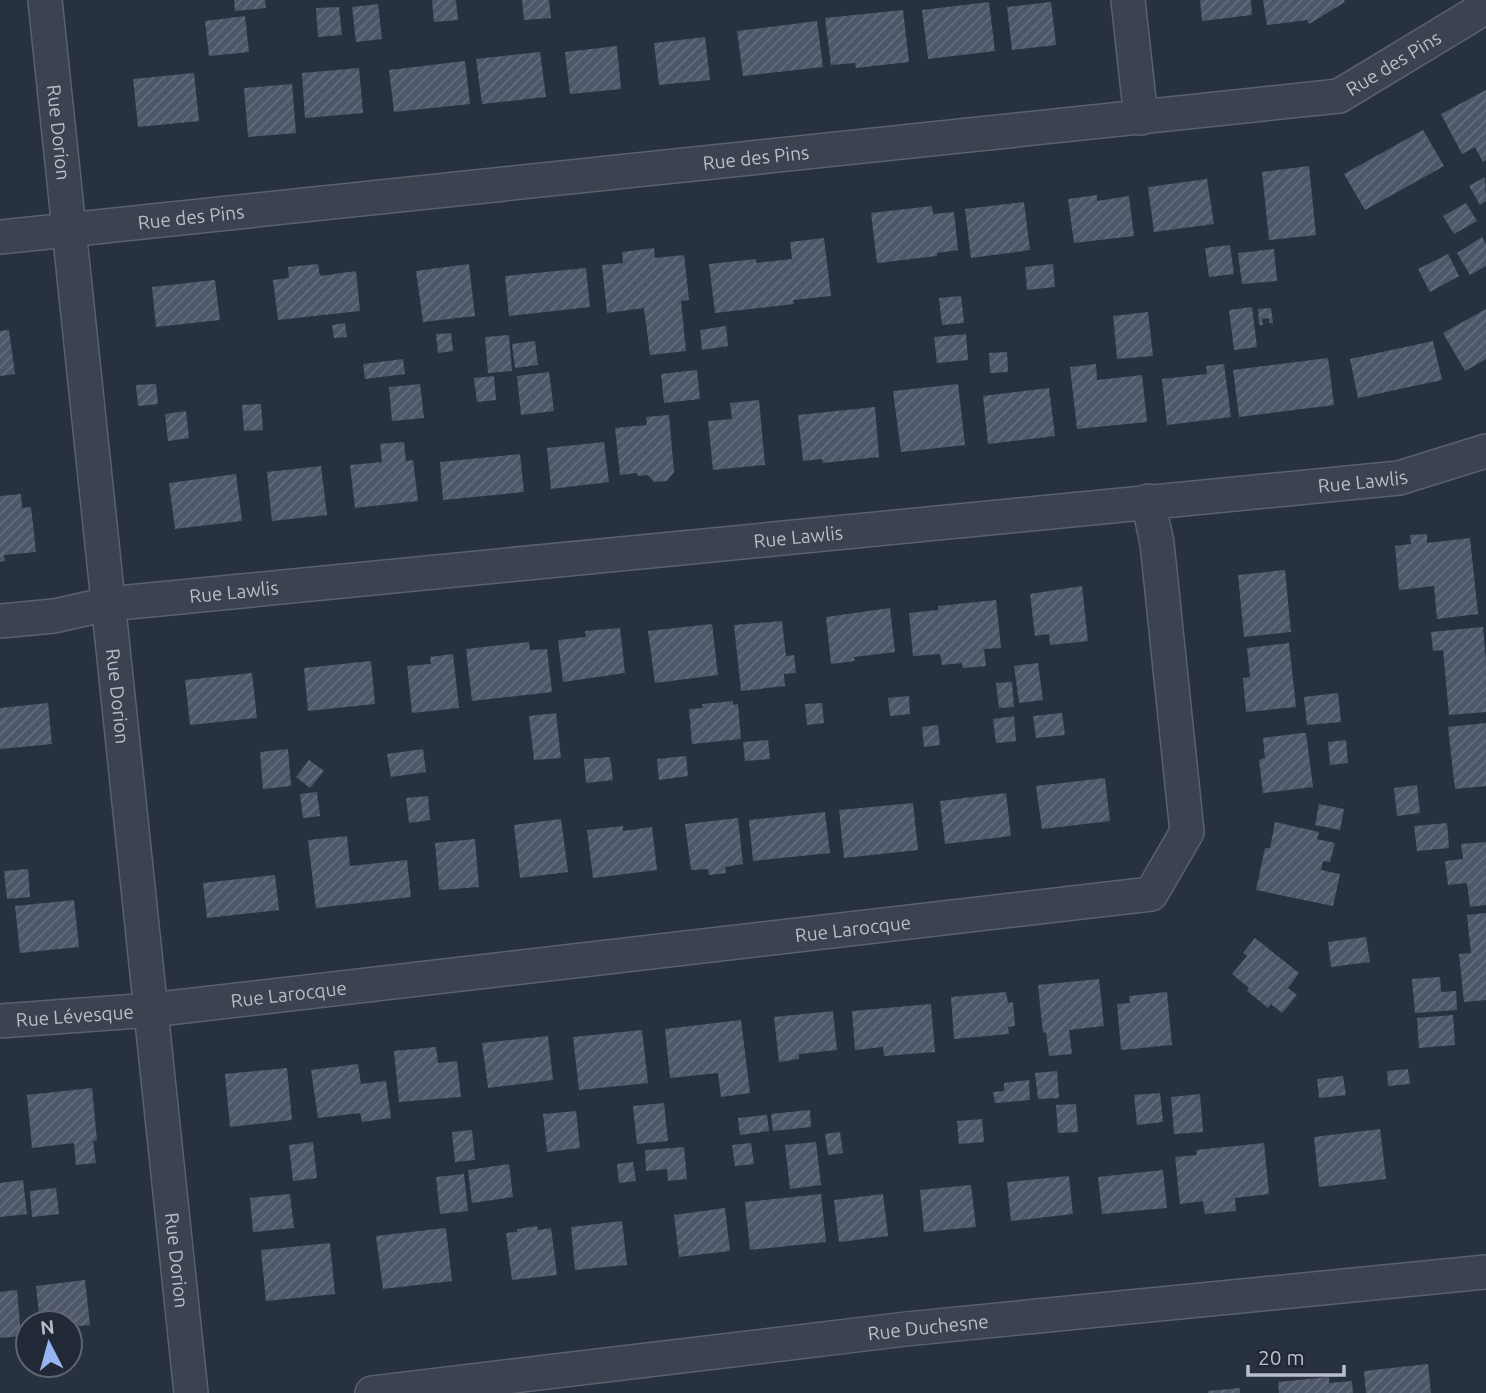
<svg xmlns="http://www.w3.org/2000/svg" width="1486" height="1393" viewBox="0 0 1486 1393" font-family="Ubuntu,sans-serif">
<style>
.building{fill:url(#building-hatch)}
.lines{fill:none;stroke-linecap:round;stroke-linejoin:round}
.minor-casing{stroke:#5a616d;stroke-width:36}
.minor{stroke:#3c4350;stroke-width:33}
.labels{text-anchor:middle;stroke-width:7;stroke-linejoin:round;paint-order:stroke}
.street-label{font-size:19px;fill:#b9beca;stroke:#212836}
</style>
<defs>
<pattern id="building-hatch" width="6" height="6" patternUnits="userSpaceOnUse" patternTransform="scale(1.75)"><rect width="6" height="6" fill="#4e5769"/><path d="M-1 1l2-2M0 6l6-6M5 7l2-2" fill="none" stroke="#656d7d"/></pattern>
</defs>
<rect width="100%" height="100%" fill="#283140"/>
<path class="building" d="M 234,0 L 265,0 L 266,8 L 235,11 Z
M 432,0 L 456,0 L 458,20 L 434,22 Z
M 522,0 L 549,0 L 551,18 L 524,20 Z
M 1200,0 L 1251,0 L 1252,15 L 1202,21 Z
M 1263,0 L 1344,0 L 1345,2 L 1309,24 L 1307,20 L 1267,25 Z
M 989,2 L 995,51 L 928,59 L 922,10 Z
M 1051,2 L 1056,45 L 1012,50 L 1007,7 Z
M 378,4 L 382,39 L 356,42 L 352,7 Z
M 339,7 L 342,35 L 318,37 L 316,8 Z
M 903,10 L 909,62 L 856,68 L 855,63 L 831,65 L 825,18 Z
M 245,16 L 249,52 L 209,56 L 205,21 Z
M 817,21 L 823,67 L 743,76 L 737,31 Z
M 705,37 L 710,80 L 659,85 L 654,43 Z
M 617,46 L 621,89 L 570,94 L 565,52 Z
M 540,52 L 546,97 L 482,104 L 476,59 Z
M 465,61 L 470,104 L 394,112 L 389,70 Z
M 359,68 L 363,113 L 305,118 L 302,73 Z
M 194,73 L 199,121 L 138,127 L 133,79 Z
M 292,84 L 296,133 L 248,137 L 244,88 Z
M 1486,90 L 1486,160 L 1483,162 L 1475,147 L 1462,154 L 1441,114 Z
M 1423,130 L 1444,166 L 1365,210 L 1344,174 Z
M 1309,166 L 1316,235 L 1269,240 L 1262,172 Z
M 1485,177 L 1486,201 L 1480,205 L 1469,186 Z
M 1207,179 L 1214,224 L 1154,232 L 1148,187 Z
M 1097,195 L 1097,201 L 1129,196 L 1134,236 L 1074,243 L 1068,199 Z
M 1024,202 L 1030,250 L 971,258 L 965,209 Z
M 1466,203 L 1477,221 L 1454,234 L 1443,216 Z
M 932,206 L 933,214 L 954,212 L 958,250 L 937,253 L 937,256 L 877,263 L 871,213 Z
M 1482,237 L 1486,244 L 1486,266 L 1470,275 L 1457,253 Z
M 824,238 L 831,296 L 793,300 L 794,304 L 715,313 L 709,264 L 756,259 L 756,263 L 792,259 L 790,242 Z
M 1230,245 L 1234,274 L 1209,277 L 1205,248 Z
M 654,248 L 655,258 L 684,255 L 689,300 L 681,301 L 686,351 L 650,355 L 644,308 L 607,313 L 602,265 L 623,263 L 622,252 Z
M 1274,249 L 1277,281 L 1242,284 L 1238,253 Z
M 1448,254 L 1459,276 L 1430,292 L 1418,269 Z
M 318,264 L 320,276 L 356,271 L 360,311 L 278,320 L 273,280 L 289,278 L 288,267 Z
M 469,264 L 475,316 L 423,322 L 416,271 Z
M 1053,264 L 1055,287 L 1027,290 L 1025,267 Z
M 586,268 L 590,307 L 509,316 L 505,276 Z
M 215,280 L 220,320 L 156,327 L 152,287 Z
M 961,296 L 964,323 L 942,325 L 939,298 Z
M 1252,307 L 1257,347 L 1234,350 L 1229,310 Z
M 1271,308 L 1273,323 L 1269,323 L 1269,318 L 1262,319 L 1263,325 L 1259,325 L 1258,309 Z
M 1486,309 L 1486,359 L 1465,371 L 1443,333 Z
M 1148,312 L 1153,356 L 1117,359 L 1113,316 Z
M 345,323 L 347,337 L 334,338 L 332,325 Z
M 726,326 L 728,346 L 702,350 L 700,330 Z
M 9,330 L 15,374 L 0,376 L 0,331 Z
M 451,333 L 453,351 L 438,353 L 436,334 Z
M 966,334 L 968,360 L 937,363 L 934,337 Z
M 509,335 L 512,371 L 488,373 L 485,337 Z
M 535,341 L 538,365 L 515,368 L 512,344 Z
M 1433,341 L 1442,380 L 1358,398 L 1350,359 Z
M 1007,352 L 1008,372 L 990,373 L 989,353 Z
M 1328,358 L 1334,405 L 1239,417 L 1233,370 Z
M 403,359 L 405,374 L 365,379 L 363,364 Z
M 1096,364 L 1097,380 L 1142,375 L 1147,422 L 1077,429 L 1070,367 Z
M 1224,364 L 1231,417 L 1167,425 L 1162,379 L 1207,374 L 1206,366 Z
M 697,370 L 700,399 L 664,403 L 661,374 Z
M 549,372 L 554,411 L 521,415 L 517,376 Z
M 494,376 L 496,400 L 477,402 L 474,378 Z
M 156,384 L 158,404 L 138,406 L 136,385 Z
M 420,384 L 424,418 L 392,421 L 389,387 Z
M 958,384 L 965,445 L 901,452 L 893,391 Z
M 1049,388 L 1055,436 L 988,444 L 983,396 Z
M 759,400 L 765,465 L 713,470 L 708,421 L 732,419 L 730,403 Z
M 261,404 L 263,430 L 244,431 L 242,405 Z
M 875,407 L 879,457 L 823,463 L 822,459 L 803,461 L 798,415 Z
M 186,411 L 189,438 L 168,441 L 165,414 Z
M 669,415 L 674,472 L 667,481 L 654,482 L 648,475 L 638,476 L 637,473 L 620,475 L 615,428 L 647,425 L 646,417 Z
M 404,442 L 406,461 L 413,460 L 418,501 L 355,508 L 350,465 L 382,462 L 380,444 Z
M 604,442 L 609,482 L 551,489 L 547,448 Z
M 520,454 L 524,492 L 443,500 L 440,462 Z
M 321,466 L 327,515 L 272,521 L 267,472 Z
M 236,474 L 242,521 L 175,529 L 169,483 Z
M 21,494 L 22,508 L 31,507 L 36,552 L 4,555 L 5,561 L 0,562 L 0,496 Z
M 1427,534 L 1427,543 L 1470,538 L 1478,614 L 1437,619 L 1434,586 L 1399,590 L 1395,546 L 1411,544 L 1410,535 Z
M 1285,570 L 1291,632 L 1244,637 L 1238,575 Z
M 1082,586 L 1088,641 L 1050,645 L 1049,634 L 1035,636 L 1030,594 Z
M 996,600 L 1001,648 L 984,649 L 986,666 L 963,668 L 962,663 L 942,665 L 940,654 L 913,656 L 909,613 L 938,610 L 938,606 Z
M 890,608 L 895,652 L 854,657 L 855,661 L 831,664 L 826,617 Z
M 782,621 L 786,656 L 794,655 L 796,673 L 784,674 L 785,686 L 741,691 L 734,625 Z
M 712,624 L 718,675 L 655,683 L 648,631 Z
M 1483,627 L 1486,662 L 1486,712 L 1449,715 L 1443,650 L 1433,651 L 1431,632 Z
M 620,628 L 625,673 L 563,682 L 558,640 L 586,637 L 585,631 Z
M 529,642 L 530,650 L 547,649 L 552,692 L 472,701 L 466,649 Z
M 1289,643 L 1296,707 L 1246,712 L 1243,678 L 1250,677 L 1247,648 Z
M 453,654 L 459,708 L 412,713 L 407,666 L 431,664 L 430,657 Z
M 371,661 L 375,704 L 308,711 L 304,668 Z
M 1038,663 L 1043,700 L 1019,703 L 1014,666 Z
M 252,673 L 257,718 L 190,725 L 185,680 Z
M 1012,682 L 1014,707 L 999,708 L 996,683 Z
M 1338,693 L 1341,722 L 1307,725 L 1304,697 Z
M 909,696 L 910,714 L 890,716 L 888,698 Z
M 733,701 L 733,705 L 738,704 L 741,739 L 692,744 L 689,709 L 703,708 L 702,704 Z
M 48,703 L 52,744 L 0,749 L 0,708 Z
M 822,703 L 824,723 L 807,725 L 805,704 Z
M 556,713 L 561,758 L 534,760 L 529,716 Z
M 1062,713 L 1065,735 L 1036,738 L 1033,716 Z
M 1014,716 L 1016,741 L 996,743 L 993,719 Z
M 1486,723 L 1486,786 L 1455,789 L 1448,727 Z
M 938,725 L 940,745 L 924,747 L 922,727 Z
M 1302,733 L 1306,733 L 1313,787 L 1263,793 L 1259,760 L 1265,758 L 1263,738 Z
M 768,740 L 770,759 L 745,761 L 743,742 Z
M 1346,740 L 1348,763 L 1330,765 L 1328,742 Z
M 288,749 L 291,786 L 263,789 L 260,752 Z
M 423,749 L 426,772 L 391,777 L 387,754 Z
M 686,756 L 688,776 L 659,780 L 657,759 Z
M 610,757 L 613,780 L 586,783 L 584,759 Z
M 309,760 L 324,771 L 310,788 L 296,777 Z
M 1105,778 L 1110,821 L 1042,829 L 1036,786 Z
M 1417,785 L 1420,813 L 1397,816 L 1394,788 Z
M 317,792 L 320,816 L 303,818 L 300,794 Z
M 1006,793 L 1011,836 L 945,844 L 940,801 Z
M 428,796 L 430,820 L 409,823 L 406,798 Z
M 913,803 L 918,850 L 844,858 L 839,810 Z
M 1319,804 L 1344,809 L 1340,830 L 1315,825 Z
M 825,812 L 830,853 L 753,861 L 749,820 Z
M 738,818 L 743,864 L 725,867 L 726,873 L 709,875 L 708,869 L 691,870 L 685,824 Z
M 561,819 L 568,872 L 520,878 L 514,825 Z
M 1275,822 L 1319,832 L 1317,839 L 1335,843 L 1330,862 L 1323,861 L 1321,870 L 1340,874 L 1333,906 L 1256,890 L 1265,848 L 1270,848 Z
M 1447,823 L 1449,848 L 1417,851 L 1414,826 Z
M 623,826 L 623,831 L 652,827 L 657,870 L 593,878 L 587,830 Z
M 347,836 L 350,866 L 407,860 L 411,897 L 316,908 L 308,840 Z
M 475,839 L 479,887 L 439,890 L 435,843 Z
M 1486,842 L 1486,905 L 1470,907 L 1467,883 L 1448,885 L 1445,861 L 1463,859 L 1461,844 Z
M 28,869 L 30,897 L 7,899 L 4,871 Z
M 275,875 L 279,910 L 207,918 L 203,883 Z
M 74,900 L 79,947 L 20,953 L 15,906 Z
M 1486,913 L 1486,1000 L 1464,1002 L 1459,954 L 1471,953 L 1467,915 Z
M 1366,937 L 1370,962 L 1331,967 L 1328,942 Z
M 1255,938 L 1299,973 L 1288,988 L 1297,995 L 1282,1013 L 1271,1004 L 1268,1008 L 1247,991 L 1249,988 L 1232,974 L 1247,956 L 1243,953 Z
M 1440,977 L 1441,992 L 1456,991 L 1457,1010 L 1415,1013 L 1412,979 Z
M 1099,979 L 1104,1026 L 1069,1030 L 1072,1054 L 1049,1056 L 1046,1032 L 1043,1033 L 1038,985 Z
M 1006,992 L 1008,1003 L 1013,1002 L 1015,1026 L 1008,1027 L 1009,1034 L 954,1039 L 951,997 Z
M 1167,992 L 1172,1045 L 1121,1050 L 1117,1004 L 1130,1003 L 1129,996 Z
M 931,1004 L 935,1052 L 884,1056 L 883,1047 L 855,1050 L 852,1011 Z
M 833,1011 L 837,1050 L 799,1054 L 799,1059 L 779,1062 L 774,1017 Z
M 1453,1015 L 1455,1045 L 1419,1048 L 1417,1018 Z
M 741,1020 L 750,1093 L 721,1097 L 718,1073 L 670,1078 L 665,1029 Z
M 642,1030 L 648,1083 L 579,1090 L 573,1037 Z
M 548,1036 L 553,1080 L 488,1088 L 482,1043 Z
M 436,1047 L 438,1063 L 457,1061 L 461,1097 L 399,1102 L 394,1051 Z
M 358,1064 L 361,1084 L 386,1081 L 391,1118 L 362,1122 L 360,1113 L 318,1118 L 311,1070 Z
M 287,1068 L 292,1120 L 230,1127 L 225,1074 Z
M 1408,1069 L 1410,1084 L 1388,1086 L 1387,1071 Z
M 1057,1071 L 1059,1098 L 1038,1099 L 1035,1073 Z
M 1343,1076 L 1346,1095 L 1319,1098 L 1317,1079 Z
M 1029,1080 L 1030,1100 L 995,1103 L 993,1092 L 1004,1091 L 1004,1083 Z
M 92,1088 L 97,1140 L 93,1141 L 96,1163 L 76,1165 L 74,1143 L 32,1148 L 27,1095 Z
M 1160,1093 L 1163,1122 L 1137,1125 L 1134,1095 Z
M 1200,1094 L 1203,1132 L 1174,1134 L 1171,1097 Z
M 664,1103 L 668,1141 L 637,1144 L 633,1106 Z
M 1076,1104 L 1078,1132 L 1058,1133 L 1056,1105 Z
M 810,1110 L 811,1127 L 773,1131 L 771,1114 Z
M 576,1111 L 580,1148 L 547,1152 L 543,1114 Z
M 767,1115 L 769,1131 L 740,1135 L 738,1118 Z
M 982,1119 L 984,1142 L 959,1144 L 957,1121 Z
M 1380,1129 L 1386,1179 L 1319,1187 L 1314,1137 Z
M 472,1130 L 475,1160 L 455,1162 L 452,1132 Z
M 840,1132 L 843,1153 L 828,1155 L 825,1134 Z
M 313,1142 L 317,1178 L 293,1181 L 289,1145 Z
M 816,1142 L 821,1185 L 790,1189 L 785,1145 Z
M 751,1143 L 754,1164 L 735,1166 L 732,1145 Z
M 1264,1143 L 1269,1194 L 1235,1198 L 1236,1211 L 1205,1214 L 1203,1201 L 1180,1204 L 1175,1157 L 1197,1155 L 1196,1150 Z
M 684,1147 L 687,1179 L 668,1181 L 667,1169 L 646,1171 L 645,1150 Z
M 633,1162 L 636,1181 L 619,1183 L 617,1164 Z
M 509,1164 L 513,1197 L 472,1203 L 468,1170 Z
M 1163,1170 L 1167,1208 L 1102,1214 L 1098,1177 Z
M 464,1174 L 468,1211 L 440,1214 L 436,1177 Z
M 1069,1176 L 1073,1214 L 1011,1221 L 1007,1182 Z
M 23,1180 L 27,1214 L 0,1217 L 0,1183 Z
M 971,1185 L 976,1227 L 924,1232 L 920,1190 Z
M 56,1188 L 59,1214 L 32,1217 L 30,1191 Z
M 290,1194 L 294,1228 L 253,1232 L 250,1198 Z
M 821,1194 L 826,1242 L 750,1250 L 745,1202 Z
M 883,1194 L 888,1236 L 839,1242 L 834,1200 Z
M 725,1208 L 730,1251 L 679,1257 L 674,1215 Z
M 622,1221 L 627,1265 L 575,1270 L 571,1227 Z
M 537,1226 L 538,1230 L 551,1228 L 557,1275 L 512,1280 L 506,1233 L 517,1232 L 517,1229 Z
M 446,1228 L 452,1281 L 383,1289 L 376,1236 Z
M 330,1243 L 335,1294 L 266,1301 L 261,1250 Z
M 85,1280 L 90,1325 L 70,1327 L 70,1323 L 40,1323 L 36,1286 Z
M 17,1290 L 21,1336 L 0,1338 L 0,1292 Z
M 1428,1364 L 1431,1393 L 1366,1393 L 1364,1371 Z
M 1329,1377 L 1329,1383 L 1352,1381 L 1353,1393 L 1279,1393 L 1278,1382 Z
M 1240,1388 L 1240,1393 L 1208,1393 L 1208,1391 Z"/>
<g class="lines">
<defs>
<g id="minor">
<path id="s1" d="M 45,0 L 191,1393"/>
<path d="M 1128,0 L 1141,118"/>
<path id="s2" d="M 0,237 L 1339,96 L 1486,7"/>
<path id="s3" d="M 0,621 L 54,616 L 108,604 L 1399,478 L 1486,451"/>
<path id="s4" d="M 0,1021 L 151,1010 L 1151,894 L 1187,832 L 1157,543 L 1148,501"/>
<path id="s5" d="M 372,1393 L 906,1329 L 1486,1272"/>
</g>
</defs>
<use href="#minor" class="minor-casing"/>
<use href="#minor" class="minor"/>
</g>
<g class="labels">
<g class="street-label">
<text dy="7" stroke="none"><textPath href="#s2" startOffset="1410">Rue des Pins</textPath></text>
<text dy="7" stroke="none"><textPath href="#s1" startOffset="133">Rue Dorion</textPath></text>
<text dy="7" stroke="none"><textPath href="#s2" startOffset="760">Rue des Pins</textPath></text>
<text dy="7" stroke="none"><textPath href="#s2" startOffset="192">Rue des Pins</textPath></text>
<text dy="7" stroke="none"><textPath href="#s3" startOffset="1370">Rue Lawlis</textPath></text>
<text dy="7" stroke="none"><textPath href="#s3" startOffset="803">Rue Lawlis</textPath></text>
<text dy="7" stroke="none"><textPath href="#s3" startOffset="236">Rue Lawlis</textPath></text>
<text dy="7" stroke="none"><textPath href="#s1" startOffset="700">Rue Dorion</textPath></text>
<text dy="7" stroke="none"><textPath href="#s4" startOffset="858">Rue Larocque</textPath></text>
<text dy="7" stroke="none"><textPath href="#s4" startOffset="290">Rue Larocque</textPath></text>
<text dy="7" stroke="none"><textPath href="#s4" startOffset="75">Rue Lévesque</textPath></text>
<text dy="7" stroke="none"><textPath href="#s1" startOffset="1267">Rue Dorion</textPath></text>
<text dy="7" stroke="none"><textPath href="#s5" startOffset="560">Rue Duchesne</textPath></text>
</g>
</g>
<g transform="translate(49 1344) rotate(354)"><circle r="33" fill="#212836" stroke="#5e6471" stroke-width="2"/>
<path d="M0-5L12 26L0 18L-12 26Z" fill="#96b3f2"/>
<text y="-10" font-size="19" font-weight="bold" text-anchor="middle" fill="#b9beca">N</text>
</g>
<path d="M1248 1365v10h96v-10" fill="none" stroke="#b9beca" stroke-width="3.5"/>
<text x="1258" y="1365" font-size="21" fill="#b9beca" stroke="#212836" stroke-width="5" paint-order="stroke">20 m</text>
</svg>
